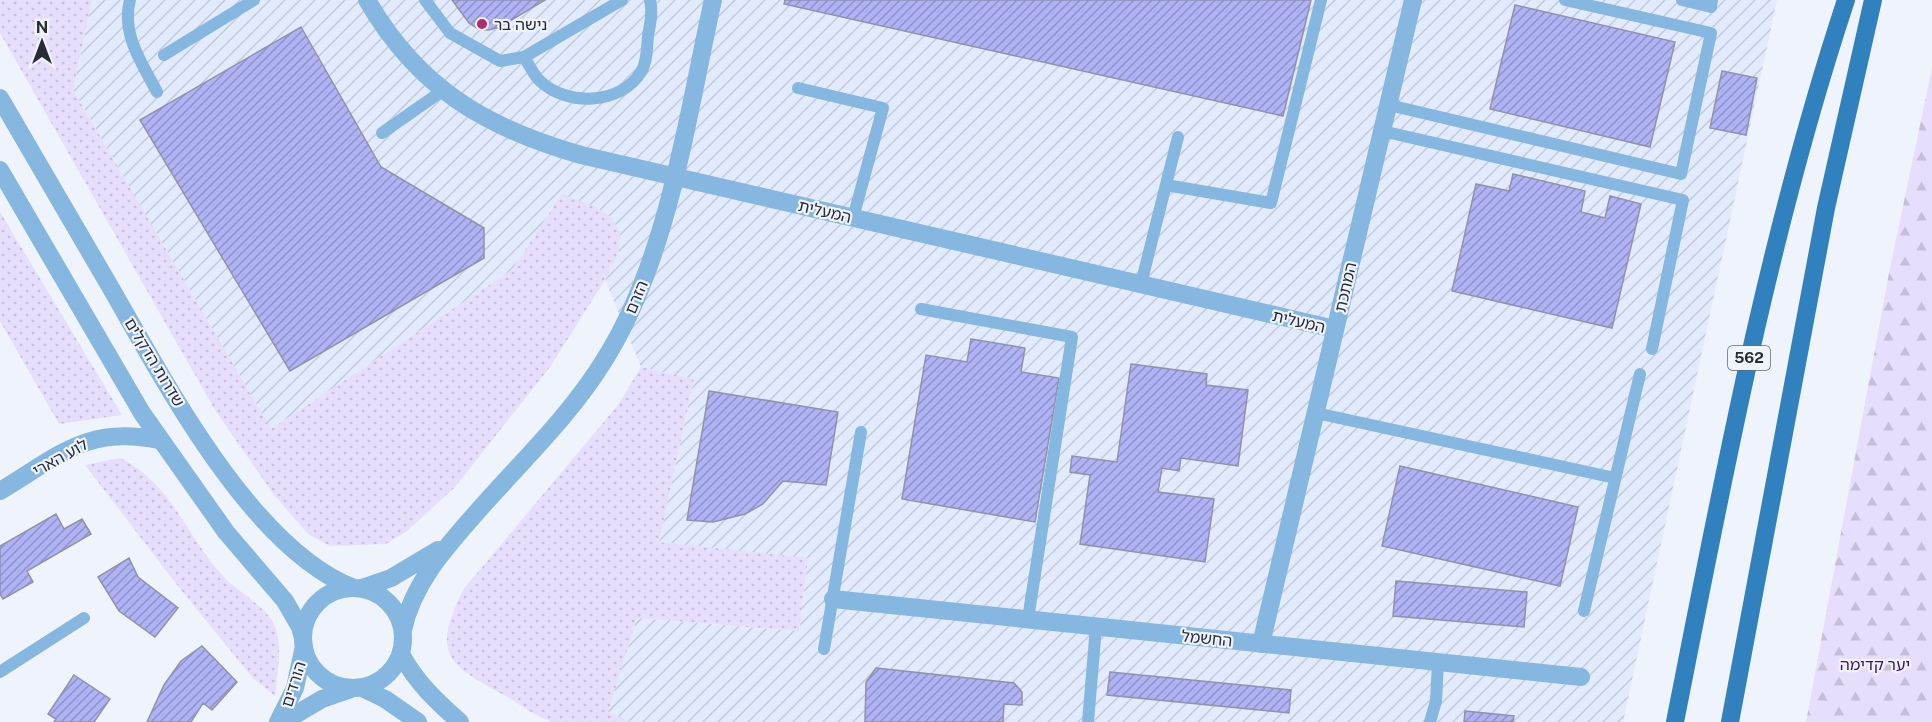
<svg xmlns="http://www.w3.org/2000/svg" width="1932" height="722" viewBox="0 0 1932 722" font-family="'Public Sans','Noto Sans Hebrew',sans-serif">
<style>
.industrial{fill:url(#industrial-furrows)}
.grass{fill:url(#grass-dots)}
.forest{fill:url(#forest-firs)}
.building{fill:url(#building-hatch);stroke:#9092a8;stroke-width:1.5}
.lines{fill:none;stroke-linecap:round;stroke-linejoin:round}
.service{stroke:#86b7e1;stroke-width:12}
.minor{stroke:#86b7e1;stroke-width:18}
.tertiary{stroke:#86b7e1;stroke-width:18}
.primary{stroke:#3081bd;stroke-width:18}
.poi-dot{fill:#b02a6f;stroke:#eef3fc;stroke-width:2}
.labels{text-anchor:middle;stroke-width:4.5;stroke-linejoin:round;paint-order:stroke}
.shield{fill:#eef3fc;stroke:#636870;stroke-width:1.5}
.shield-label{font-size:15px;font-weight:bold;fill:#282c34}
.poi-label{font-size:16px;fill:#282c34;stroke:#eef3fc;text-anchor:start}
.street-label{font-size:16px;fill:#282c34;stroke:#eef3fc}
.park-label{font-size:16px;fill:#3f116f;stroke:#eef3fc}
</style>
<defs>
<pattern id="industrial-furrows" width="10" height="10" patternUnits="userSpaceOnUse" patternTransform="scale(1.5)"><rect width="10" height="10" fill="#e2ebfd"/><path d="M-1 1l2-2M0 10L10 0M9 11l2-2" fill="none" stroke="#c2cad9"/></pattern>
<pattern id="grass-dots" width="8" height="8" patternUnits="userSpaceOnUse" patternTransform="scale(1.5)"><rect width="8" height="8" fill="#e7defd"/><path d="M2 2h.1M6 6h.1" fill="none" stroke="#c6bfd9" stroke-width="1.8" stroke-linecap="round"/></pattern>
<pattern id="forest-firs" width="22" height="20" patternUnits="userSpaceOnUse" patternTransform="scale(1.5)"><rect width="22" height="20" fill="#e7defd"/><path d="M5 1l3.5 6h-7zM16 11l3.5 6h-7z" fill="#c6bfd9"/></pattern>
<pattern id="building-hatch" width="6" height="6" patternUnits="userSpaceOnUse" patternTransform="scale(1.5)"><rect width="6" height="6" fill="#afb3f5"/><path d="M-1 1l2-2M0 6l6-6M5 7l2-2" fill="none" stroke="#8e92c7"/></pattern>
</defs>
<rect width="100%" height="100%" fill="#eef3fc"/>
<path class="industrial" d="M 92,0 L 1777,0 L 1623,722 L 630,722 L 608,712 L 637,618 L 799,631 L 808,559 L 659,542 L 694,379 L 641,367 L 605,280 L 619,252 L 562,194 L 512,270 L 271,429 L 73,90 Z"/>
<path class="grass" d="M 0,0 L 92,0 L 73,90 L 271,429 L 512,270 L 562,194 L 596,207 L 612,218 L 620,233 L 619,252 L 605,280 L 550,367 L 455,487 L 407,531 L 386,544 L 330,546 L 308,534 L 274,495 L 215,410 L 0,33 Z
M 0,212 L 122,415 L 59,424 L 0,321 Z
M 641,367 L 694,379 L 659,542 L 808,558 L 799,631 L 637,618 L 608,712 L 630,722 C 611,722 568,722 552,722 C 536,717 518,703 504,695 C 446,663 432,654 463,590 L 618,405 Z
M 120,458 C 172,483 186,537 224,577 C 236,590 262,605 271,619 C 285,641 277,672 275,696 L 252,677 L 174,581 L 85,465 Z"/>
<path class="forest" d="M 1932,68 L 1932,722 L 1806,722 L 1889,273 Z"/>
<path class="building" d="M 452,0 L 545,0 L 500,27 L 489,30 L 480,30 L 469,23 Z
M 785,0 L 1311,0 L 1283,116 L 784,4 Z
M 1515,5 L 1675,42 L 1650,147 L 1490,109 Z
M 301,27 L 381,167 L 484,228 L 484,258 L 290,371 L 140,120 Z
M 1722,71 L 1757,78 L 1746,135 L 1710,128 Z
M 1513,174 L 1585,191 L 1581,212 L 1605,218 L 1610,196 L 1641,204 L 1612,328 L 1452,291 L 1476,184 L 1509,191 Z
M 971,339 L 1025,348 L 1021,372 L 1059,378 L 1035,522 L 902,499 L 926,355 L 967,362 Z
M 1131,364 L 1207,374 L 1206,385 L 1248,390 L 1238,466 L 1181,458 L 1179,471 L 1162,468 L 1158,492 L 1214,499 L 1205,562 L 1080,544 L 1090,475 L 1070,472 L 1072,456 L 1117,462 Z
M 709,391 L 838,412 L 826,485 L 783,481 L 763,504 L 745,514 L 713,522 L 687,520 Z
M 1400,466 L 1578,507 L 1560,586 L 1382,546 Z
M 56,514 L 64,529 L 82,519 L 91,534 L 27,571 L 33,582 L 3,599 L 0,594 L 0,546 Z
M 129,558 L 138,577 L 178,608 L 155,637 L 119,611 L 98,577 Z
M 1396,581 L 1527,592 L 1524,627 L 1393,616 Z
M 202,646 L 237,682 L 212,710 L 203,703 L 191,722 L 147,722 L 164,685 L 181,661 Z
M 876,668 L 1014,683 L 1022,692 L 1022,705 L 1004,704 L 1003,722 L 865,722 L 866,682 Z
M 1110,672 L 1291,690 L 1289,713 L 1107,695 Z
M 74,675 L 110,699 L 94,722 L 54,722 L 56,719 L 48,714 Z
M 1465,711 L 1514,716 L 1513,722 L 1464,722 Z"/>
<g class="lines">
<path class="service" d="M 130,0 C 121,34 142,63 157,92
M 425,0 L 450,33 L 500,61 L 524,57 L 622,0
M 1682,0 L 1711,7 L 1712,0
M 164,55 L 254,0
M 524,57 C 529,64 533,74 539,80 C 566,107 621,105 641,72 C 647,63 647,47 648,36 C 650,24 653,13 650,0
M 798,88 L 883,108 L 853,218
M 1389,105 L 1681,174 L 1711,33 L 1565,0
M 1382,131 L 1683,200 L 1652,349
M 382,133 L 442,91
M 1166,185 L 1271,203 L 1321,0
M 1141,284 L 1178,137
M 921,309 L 1072,337 L 1028,619
M 1316,413 L 1615,478
M 1584,611 L 1640,374
M 824,649 L 861,432
M 0,672 L 84,618
M 1088,722 L 1096,627
M 1430,722 L 1436,701 L 1438,662"/>
<path class="minor" d="M 367,0 C 418,88 486,128 581,155 L 1335,329
M 0,491 C 59,456 87,425 159,440
M 362,588 L 391,578 L 438,550
M 833,599 L 1581,677
M 403,630 C 413,583 446,547 477,512 C 520,463 571,415 605,359 C 669,257 687,116 713,0
M 1261,644 L 1413,0"/>
<path class="tertiary" d="M 0,98 C 37,162 75,226 112,290 C 165,382 252,549 354,588
M 0,170 L 142,413 L 226,532 L 285,601 L 300,627 L 303,638
M303 638a50 50 0 1 1 100 0a50 50 0 1 1-100 0Z
M 401,654 C 416,682 436,701 460,722
M 362,688 L 385,699 L 418,722
M 278,722 L 295,688 L 304,646
M 283,722 L 322,699 L 351,689"/>
<path class="primary" d="M 1675,722 C 1723,479 1768,236 1846,0
M 1730,722 L 1826,208 L 1873,0"/>
</g>
<circle class="poi-dot" cx="482" cy="24" r="6"/>
<g class="labels">
<rect class="shield" x="1728" y="346" width="42" height="24" rx="4.5"/>
<g class="shield-label">
<text x="1749" y="363">562</text>
</g>
<g class="poi-label">
<text x="494" y="30">נישה בר</text>
</g>
<g class="street-label">
<text transform="translate(825 211) rotate(13)" y="6">המעלית</text>
<text transform="translate(1345 287) rotate(-77)" y="6">המתכת</text>
<text transform="translate(636 297) rotate(-67)" y="6">הזרם</text>
<text transform="translate(1299 321) rotate(13)" y="6">המעלית</text>
<text transform="translate(155 362) rotate(59)" y="6">שדרות הדקלים</text>
<text transform="translate(60 457) rotate(-29)" y="6">לוע הארי</text>
<text transform="translate(1207 638) rotate(6)" y="6">החשמל</text>
<text transform="translate(293 684) rotate(-72)" y="6">הורדים</text>
</g>
<g class="park-label">
<text x="1875" y="670">יער קדימה</text>
</g>
</g>
<g transform="translate(42 42)" stroke="#eef3fc" stroke-width="4.5" paint-order="stroke">
<path d="M0-4.5L10 22L0 15L-10 22Z" fill="#282c34"/>
<text y="-9" font-size="16" font-weight="bold" text-anchor="middle" fill="#282c34">N</text>
</g>
</svg>
